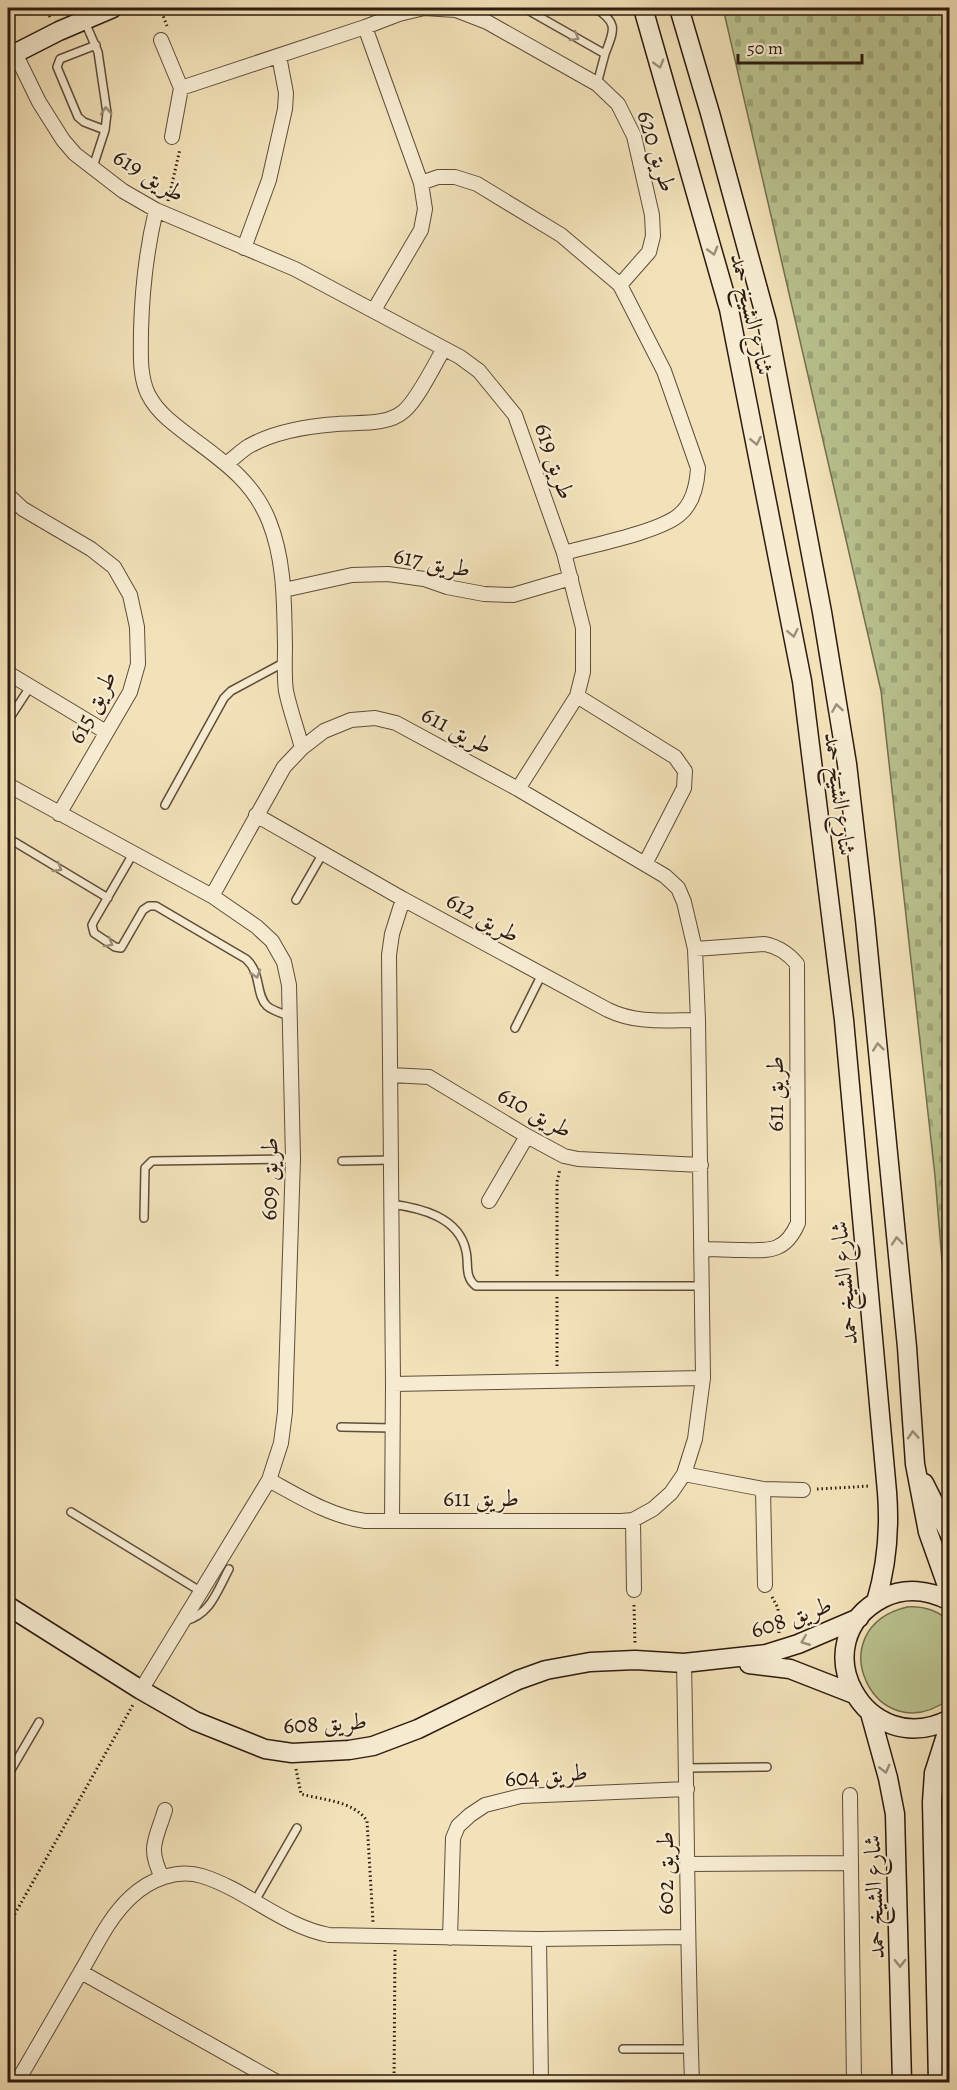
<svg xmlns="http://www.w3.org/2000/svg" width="957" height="2090" viewBox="0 0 957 2090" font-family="Alegreya,Amiri,serif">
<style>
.green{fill:#bac390;stroke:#746f50;stroke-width:1.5}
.cemetery{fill:url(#cemetery-stones);stroke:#746f50;stroke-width:1.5}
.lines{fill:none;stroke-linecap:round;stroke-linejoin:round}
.lane-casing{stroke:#5e4d3a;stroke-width:10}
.street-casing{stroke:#5e4d3a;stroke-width:16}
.secondary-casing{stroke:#2d1b0f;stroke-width:21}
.path{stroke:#2d1b0f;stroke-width:3;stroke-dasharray:1.5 3;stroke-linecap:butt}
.lane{stroke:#f7ecd2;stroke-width:7}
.street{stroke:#f7ecd2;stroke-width:14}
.secondary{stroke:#f7ecd2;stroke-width:18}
.oneway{stroke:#9c8e7a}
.labels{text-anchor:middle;stroke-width:4.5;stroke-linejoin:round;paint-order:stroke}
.street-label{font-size:24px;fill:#2d1b0f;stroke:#f7ecd2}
</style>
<defs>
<pattern id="cemetery-stones" width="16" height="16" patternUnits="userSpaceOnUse" patternTransform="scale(1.5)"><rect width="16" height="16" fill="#bac390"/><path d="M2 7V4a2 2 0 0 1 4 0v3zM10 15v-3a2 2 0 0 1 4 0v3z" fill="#a0a77b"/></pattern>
</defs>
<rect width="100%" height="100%" fill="#f3e2b9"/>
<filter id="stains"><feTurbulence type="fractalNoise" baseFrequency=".00333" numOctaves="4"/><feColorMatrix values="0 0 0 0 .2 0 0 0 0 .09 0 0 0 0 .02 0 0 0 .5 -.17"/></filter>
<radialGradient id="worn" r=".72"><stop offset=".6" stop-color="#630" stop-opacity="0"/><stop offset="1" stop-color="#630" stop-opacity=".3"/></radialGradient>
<path class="green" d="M 907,1607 C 923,1606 937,1610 949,1621 L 949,1699 C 876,1754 816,1629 907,1607 Z"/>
<path class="cemetery" d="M 723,8 L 949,8 L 949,1346 L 935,1176 L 881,691 Z"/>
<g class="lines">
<defs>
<path id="lane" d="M 524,8 L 605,54 C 614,30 619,23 595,8
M 85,22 L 98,52 L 107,113 L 105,130 L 93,167
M 96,45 L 60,59 L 57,67 L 78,117 L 84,122 L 105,130
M 597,84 L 605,54
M 11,716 L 30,687
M 165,805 L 224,698 L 231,691 L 285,662
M 8,838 L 108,898
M 134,852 L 94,921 L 92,925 L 94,933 L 115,947 L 121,948 L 143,910 L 149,906 L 156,906 L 246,959 C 262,973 255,994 267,1006 C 273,1011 282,1013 288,1016
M 296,900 L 323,853
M 515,1028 L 542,974
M 342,1161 L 391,1160
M 391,1204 C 421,1208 459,1217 466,1251 C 469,1264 464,1277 476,1286 L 702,1286
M 144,1218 L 145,1168 L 152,1161 L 293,1159
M 341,1427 L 392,1428
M 71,1512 L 200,1591
M 185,1621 C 211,1614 217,1591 229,1569
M 686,1768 L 767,1767
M 8,1775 L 39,1722
M 255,1901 L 297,1828
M 623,2049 L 691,2049"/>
<path id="street" d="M 365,27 L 421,183 L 425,209 L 421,230 L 374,310
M 161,40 L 181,88 L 172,137
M 15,53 L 39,102 L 63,140 L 75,154 L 123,191 L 156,210 L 295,269 L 460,357 L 479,371 L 515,415 L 564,553 L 583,628 L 583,672 L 577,696 L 518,789
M 181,88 L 365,27 L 399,14 L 424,8 L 456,10 L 487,22 L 597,84 L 618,104 L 634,136 L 652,215 L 653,236 L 649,252 L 620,285
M 421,183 L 438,177 L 455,177 L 477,184 L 561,235 L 620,285 L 664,371 L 698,468 C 697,485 693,504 679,515 C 659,532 592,545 564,553
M 156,210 C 146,252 142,289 141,331 C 141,352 139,375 148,394 C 153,404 160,412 168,419 C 206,452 249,471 269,521 C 285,561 284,603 285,646 C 285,660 284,677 286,691 C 290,710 297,729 302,748
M 244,248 L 269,180 L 285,109 L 286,93 L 279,56
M 227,463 C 234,458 241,451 249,446 C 274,432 309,426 337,424 C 358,422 387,426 404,411 C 417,400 434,366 443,350
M 8,495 L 23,509 L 91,549 L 114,567 L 130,595 L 137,627 L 138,664 L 130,692 L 59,814
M 284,590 L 352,575 L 388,574 L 424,579 L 447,587 L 484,594 L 513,595 L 571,578
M 8,673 L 106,732
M 577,696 L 675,757 L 685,771 L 684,788 L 645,864
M 8,785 L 212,896 L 257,927 L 272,941 L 284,962 L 289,985 L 293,1159 L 285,1412 L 281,1443 L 269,1480 L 141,1690
M 256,815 L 403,899 L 608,1010 C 637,1024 667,1020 698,1020
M 212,896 L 284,767 L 302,748 L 324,731 L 351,720 L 375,718 L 396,723 L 518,789 L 665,876 L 678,888 L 684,902 L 695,949 L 698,1020 L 703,1378 L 695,1439 L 684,1474 L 671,1493 L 653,1509 L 633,1520 L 621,1521 L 365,1521 C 330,1516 300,1497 269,1480
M 695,949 L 765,944 C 779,947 788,953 797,964 L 798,1223 C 786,1251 771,1251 744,1250 C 730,1250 715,1249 701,1249
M 391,1075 L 429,1077 L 527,1136 L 564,1156 L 578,1159 L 701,1165
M 489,1201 L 527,1136
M 393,1384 L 703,1378
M 684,1474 L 763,1489 L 765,1585
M 763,1489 L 803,1490
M 633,1520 L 634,1590
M 392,1521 L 393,1384 L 389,955 L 392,934 L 403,899
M 684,1663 C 687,1803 687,1943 692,2082
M 850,1795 L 854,2082
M 688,1864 L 851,1863
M 162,1877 C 147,1847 156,1840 165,1810
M 450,1938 L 453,1838 L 458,1826 L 470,1815 L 485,1805 L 521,1796 L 687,1789
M 539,1939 L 541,2082
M 81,1972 L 277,2082
M 17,2082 C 39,2044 61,2006 83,1968 C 97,1944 110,1916 131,1897 C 149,1880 177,1868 202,1876 C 247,1890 282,1926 329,1935 L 539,1939 L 687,1937"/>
<path id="secondary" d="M 643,8 L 729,309 L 802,681 L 844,1020 L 887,1492 C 890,1530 887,1565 876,1602
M 679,8 L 710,113 L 767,322 L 822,612 L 847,764 L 865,919 L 907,1347 L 915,1464 L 928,1532 L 950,1594
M 8,57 L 59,31 L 113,8
M 924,1483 L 950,1535
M 950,1601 C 929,1590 905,1587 883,1598 C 800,1641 865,1763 950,1719
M 8,1606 L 141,1690 L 195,1721 L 265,1749 L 292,1753 L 349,1750 L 373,1746 L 418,1729 L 518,1680 L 546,1670 L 590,1662 L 635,1660 L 684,1663 L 766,1654 L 798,1644 L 859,1618
M 749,1664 L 790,1669 L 854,1694
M 870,1713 L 888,1778 L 895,1814 L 902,2082
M 938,2082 L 932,1802 L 934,1773 L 950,1723"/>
</defs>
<use href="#lane" class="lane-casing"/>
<use href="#street" class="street-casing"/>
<use href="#secondary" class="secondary-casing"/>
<path class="path" d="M 45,8 L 50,17
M 160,8 L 167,26
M 168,201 L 180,149
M 557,1276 L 557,1182 L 560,1169
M 557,1366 L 557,1297
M 817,1489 L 870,1486
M 772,1597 L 778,1608 L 779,1634
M 634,1605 L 635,1643
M 296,1769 L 301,1794 C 323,1800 354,1801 367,1821 L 373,1922
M 8,1926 L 134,1703
M 394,2082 L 395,1950"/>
<use href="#lane" class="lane"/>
<use href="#street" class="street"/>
<use href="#secondary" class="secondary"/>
</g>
<defs><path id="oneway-chevron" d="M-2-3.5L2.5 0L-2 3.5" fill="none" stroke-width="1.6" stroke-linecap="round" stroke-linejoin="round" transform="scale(1.5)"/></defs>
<g class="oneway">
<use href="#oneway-chevron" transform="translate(575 37) rotate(30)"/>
<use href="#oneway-chevron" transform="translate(659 64) rotate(74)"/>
<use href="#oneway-chevron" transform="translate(106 111) rotate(-94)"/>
<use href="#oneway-chevron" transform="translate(713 251) rotate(74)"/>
<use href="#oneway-chevron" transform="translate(756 441) rotate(79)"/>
<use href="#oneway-chevron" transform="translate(793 633) rotate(79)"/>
<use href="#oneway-chevron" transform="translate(837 708) rotate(-99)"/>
<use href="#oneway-chevron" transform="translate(58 868) rotate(30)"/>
<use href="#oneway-chevron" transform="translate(109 943) rotate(29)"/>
<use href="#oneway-chevron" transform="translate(256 974) rotate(72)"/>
<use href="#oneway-chevron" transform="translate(878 1047) rotate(-96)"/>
<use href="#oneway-chevron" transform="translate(897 1241) rotate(-95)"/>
<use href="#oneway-chevron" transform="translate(913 1435) rotate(-94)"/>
<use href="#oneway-chevron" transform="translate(805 1641) rotate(158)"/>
<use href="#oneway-chevron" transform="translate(885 1769) rotate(76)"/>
<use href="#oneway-chevron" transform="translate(900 1963) rotate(89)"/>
</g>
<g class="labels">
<g class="street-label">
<text transform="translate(657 151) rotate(73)" y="8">طريق 620</text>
<text transform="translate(149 175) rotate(32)" y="8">طريق 619</text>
<text transform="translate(752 314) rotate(77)" y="8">شارع الشيخ حمد</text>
<text transform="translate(555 461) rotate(71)" y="8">طريق 619</text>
<text transform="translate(432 562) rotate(11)" y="8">طريق 617</text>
<text transform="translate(92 707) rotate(-63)" y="8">طريق 615</text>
<text transform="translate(457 730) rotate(28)" y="8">طريق 611</text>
<text transform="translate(840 794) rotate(83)" y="8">شارع الشيخ حمد</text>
<text transform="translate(483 917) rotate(29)" y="8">طريق 612</text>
<text transform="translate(775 1094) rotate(-90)" y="8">طريق 611</text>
<text transform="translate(535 1112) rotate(29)" y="8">طريق 610</text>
<text transform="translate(269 1179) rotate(-89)" y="8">طريق 609</text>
<text transform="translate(844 1283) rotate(-95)" y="8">شارع الشيخ حمد</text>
<text x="481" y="1506">طريق 611</text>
<text transform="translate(791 1617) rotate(-19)" y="8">طريق 608</text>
<text transform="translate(325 1723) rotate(-3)" y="8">طريق 608</text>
<text transform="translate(546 1775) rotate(-5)" y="8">طريق 604</text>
<text transform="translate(665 1873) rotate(-90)" y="8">طريق 602</text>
<text transform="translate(874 1897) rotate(-92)" y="8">شارع الشيخ حمد</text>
</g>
</g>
<rect width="957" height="2090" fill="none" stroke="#f3e2b9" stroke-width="30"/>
<rect x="9" y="9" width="939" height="2072" fill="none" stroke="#2d1b0f" stroke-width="3"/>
<rect x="15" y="15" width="927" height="2060" fill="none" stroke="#2d1b0f" stroke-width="1.5"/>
<path d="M738 54v9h124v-9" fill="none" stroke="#2d1b0f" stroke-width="3"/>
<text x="747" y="54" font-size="18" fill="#2d1b0f" stroke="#f7ecd2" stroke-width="4.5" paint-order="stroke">50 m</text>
<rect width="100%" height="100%" filter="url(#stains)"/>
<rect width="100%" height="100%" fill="url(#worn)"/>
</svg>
